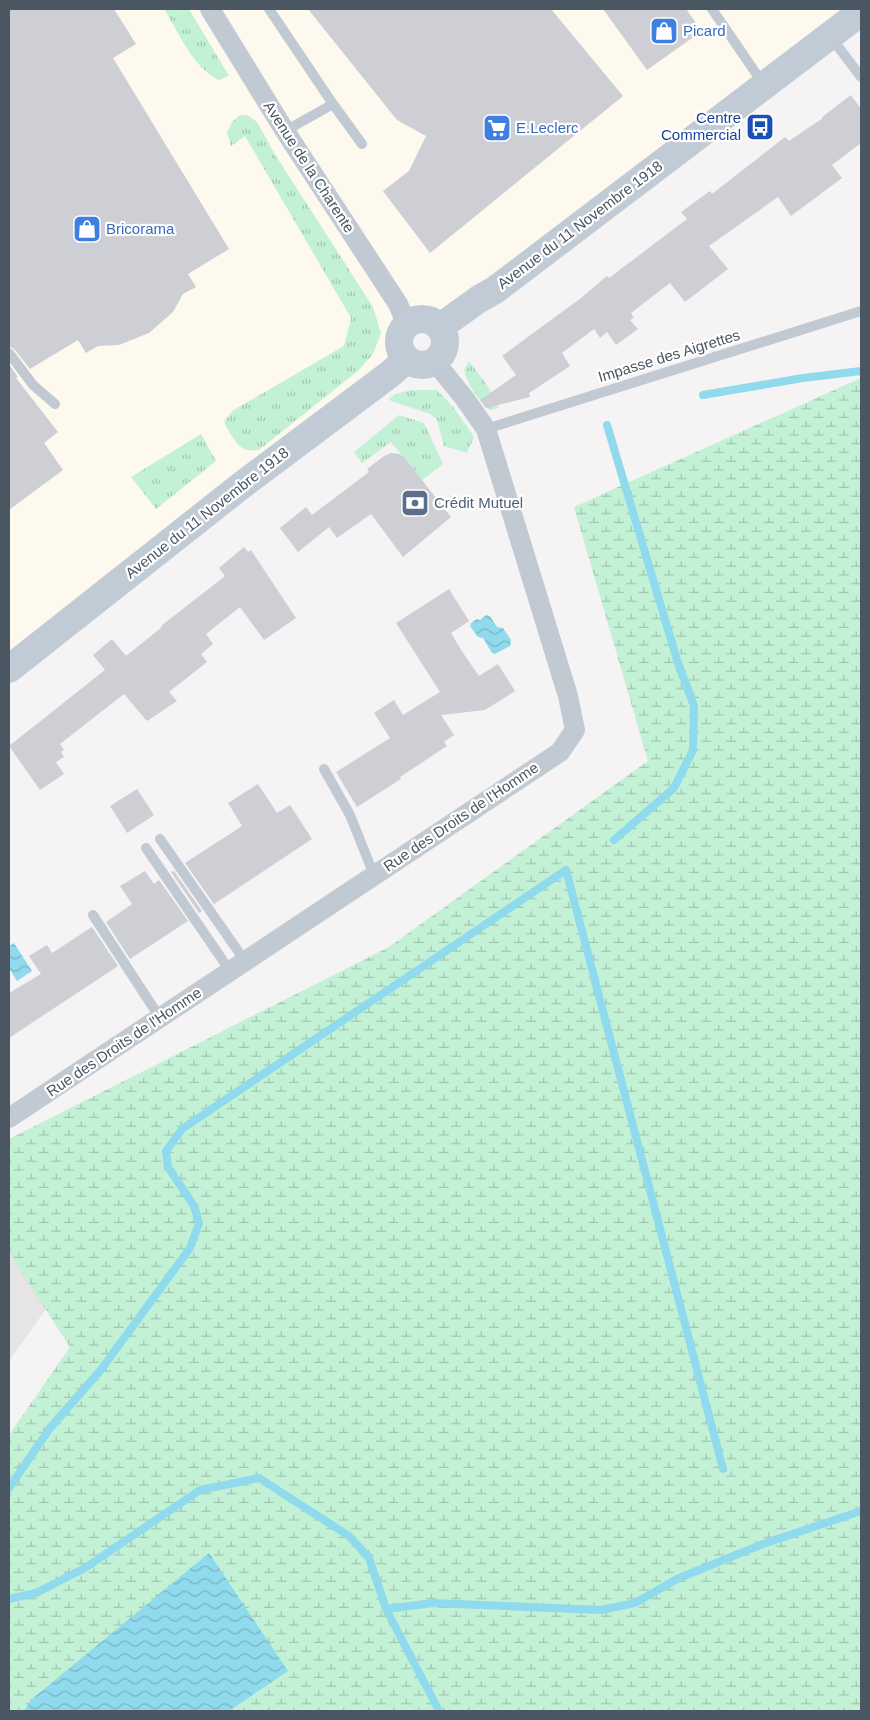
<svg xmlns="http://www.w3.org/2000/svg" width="870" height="1720" viewBox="0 0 870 1720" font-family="Helvetica,sans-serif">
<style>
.commercial{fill:#fdf9ef}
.education{fill:#e6e4e5}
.grass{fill:url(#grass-tufts)}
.wetland{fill:url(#wetland-marsh)}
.water{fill:url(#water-waves)}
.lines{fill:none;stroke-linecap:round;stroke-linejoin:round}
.stream{stroke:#90daee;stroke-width:8}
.building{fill:#cdcfd5}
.service{stroke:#c1cad2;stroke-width:10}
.minor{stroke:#c1cad2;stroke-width:20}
.secondary{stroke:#c1cbd6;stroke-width:28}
.labels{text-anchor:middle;stroke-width:4.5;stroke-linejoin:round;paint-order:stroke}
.shop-label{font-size:15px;fill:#366cbe;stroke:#fff;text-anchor:start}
.transit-label{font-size:15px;fill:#164399;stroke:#fff;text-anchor:end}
.street-label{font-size:15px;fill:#4a5661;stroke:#fff}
.service-label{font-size:15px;fill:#4e5e75;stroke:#fff;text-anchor:start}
</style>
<defs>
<pattern id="grass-tufts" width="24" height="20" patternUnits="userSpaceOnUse" patternTransform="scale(1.25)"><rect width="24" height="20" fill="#c3f1d5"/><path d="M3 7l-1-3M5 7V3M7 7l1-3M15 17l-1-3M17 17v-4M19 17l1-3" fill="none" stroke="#a0c6b0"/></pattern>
<pattern id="wetland-marsh" width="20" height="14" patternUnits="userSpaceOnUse" patternTransform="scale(1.25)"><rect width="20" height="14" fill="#c3f1d5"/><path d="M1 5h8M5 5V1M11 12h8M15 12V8" fill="none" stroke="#a0c6b0"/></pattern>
<pattern id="water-waves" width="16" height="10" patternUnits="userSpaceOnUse" patternTransform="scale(1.25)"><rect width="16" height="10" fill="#90daee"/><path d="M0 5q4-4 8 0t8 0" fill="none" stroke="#78b4c4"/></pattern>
</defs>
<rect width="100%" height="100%" fill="#f5f3f3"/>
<path class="commercial" d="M 9,9 L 858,9 L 463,300 L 9,651 Z"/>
<path class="education" d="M 9,1253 L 46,1309 L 9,1361 Z"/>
<path class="grass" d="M 164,9 L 189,9 L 229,76 L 219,80 C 193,68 179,33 164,9 Z
M 240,115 L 247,115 L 257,122 L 276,156 L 373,307 L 381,333 L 373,354 L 359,370 L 259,450 C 255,450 250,451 247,450 C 236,447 229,431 224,422 L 232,411 L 344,346 L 351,318 L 245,136 L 231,146 L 227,132 L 233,121 Z
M 469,361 L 487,385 L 499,408 L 490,410 C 477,398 469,387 464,370 Z
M 412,390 L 437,390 L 454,408 L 474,437 L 467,453 L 444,446 L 437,420 L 430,414 L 391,401 L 389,399 L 395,394 Z
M 399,415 L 424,423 L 443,464 L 422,480 L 391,442 L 362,463 L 354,452 Z
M 201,434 L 216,461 L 156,509 L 131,477 Z"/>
<path class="wetland" d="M 861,378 L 861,1711 L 9,1711 L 9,1435 L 70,1347 L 9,1253 L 9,1139 L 389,947 L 648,761 L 574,507 Z"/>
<path class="water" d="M 486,615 L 490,616 L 497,627 L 503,628 L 511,640 L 510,646 L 495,654 L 492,653 L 483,638 L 478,637 L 470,626 L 471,623 L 477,619 L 480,620 Z
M 14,943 L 32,971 L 17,981 L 9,968 L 9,946 Z
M 209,1553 L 288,1671 L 229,1711 L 24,1711 L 32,1699 Z"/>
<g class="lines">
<path class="stream" d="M 703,395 L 803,378 L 861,371
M 607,425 L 678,663 L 694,706 L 693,750 L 674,788 L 614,840
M 9,1488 L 50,1428 L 100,1371 L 190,1248 L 199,1223 L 194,1206 L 168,1167 L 166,1151 L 182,1129 L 566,870 L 723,1469
M 9,1599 L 36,1593 L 85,1568 L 200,1490 L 259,1478 L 349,1536 L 369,1558 L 386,1609 L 439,1711
M 386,1609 L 433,1603 L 601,1610 L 635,1603 L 679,1578 L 763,1544 L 861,1511"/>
</g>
<path class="building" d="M 9,9 L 114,9 L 136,44 L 113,58 L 229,249 L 188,274 L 196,287 L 183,294 L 173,312 L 149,333 L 119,345 L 98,346 L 86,353 L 78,340 L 30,369 L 14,349 L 9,346 Z
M 308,9 L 551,9 L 623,96 L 430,253 L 383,191 L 409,171 L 426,136 L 397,120 Z
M 603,9 L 686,9 L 702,31 L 647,70 Z
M 851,95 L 861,109 L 861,143 L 832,165 L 842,178 L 791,216 L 778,197 L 709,246 L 728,269 L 685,302 L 670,283 L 631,313 L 634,318 L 630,320 L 638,329 L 616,345 L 607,332 L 600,338 L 594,329 L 562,353 L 570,366 L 529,393 L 530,397 L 486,408 L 480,400 L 516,375 L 502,356 L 581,298 L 607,276 L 609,278 L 687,219 L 681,212 L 710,191 L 712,194 L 785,137 L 789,141 L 823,118 L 822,117 Z
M 9,364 L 18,377 L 16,378 L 58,432 L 44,443 L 63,470 L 9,510 Z
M 391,453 L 399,454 L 404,457 L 451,517 L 403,557 L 371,514 L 337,538 L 329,527 L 298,552 L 280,528 L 306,507 L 312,515 L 369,472 L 367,469 L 384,456 Z
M 244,547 L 248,552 L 251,550 L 296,618 L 264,640 L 240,607 L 206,634 L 213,644 L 201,654 L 207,662 L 169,692 L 177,701 L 147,721 L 124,694 L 60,744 L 64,750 L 61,752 L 64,757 L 56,762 L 64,774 L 40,790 L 9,746 L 105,670 L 93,655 L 112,639 L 126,656 L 162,627 L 161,626 L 225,576 L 219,568 Z
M 449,589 L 469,621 L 451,633 L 463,653 L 479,676 L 498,664 L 515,691 L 485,710 L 441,715 L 454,735 L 444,742 L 447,746 L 400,777 L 401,779 L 357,807 L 336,772 L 390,738 L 374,713 L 394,700 L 403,715 L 440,692 L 396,623 Z
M 258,784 L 277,813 L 290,805 L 312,839 L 214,904 L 185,863 L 242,826 L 228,803 Z
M 137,789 L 154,815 L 127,833 L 110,806 Z
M 145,871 L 154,884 L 159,880 L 188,921 L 130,959 L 106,922 L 132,904 L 120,886 Z
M 174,871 L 202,911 L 199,913 L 171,872 Z
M 92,927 L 118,966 L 9,1038 L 9,993 L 41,974 L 29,956 L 47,945 L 52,953 Z"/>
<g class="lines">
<path class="service" d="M 269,9 L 333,104 L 285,131
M 712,9 L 764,85
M 830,36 L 861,77
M 333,104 L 362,144
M 9,353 L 33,385 L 55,404
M 486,429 L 861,311
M 324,769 L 350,815 L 374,875
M 160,839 L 245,961
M 146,848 L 230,971
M 93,915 L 160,1018"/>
<path class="minor" d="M 210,9 L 285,131 L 398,304 L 407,325
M 9,1118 L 560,752 L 575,730 L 568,696 L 486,429 L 465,399 L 435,362"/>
<path class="secondary" d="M399 342a23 23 0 1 1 46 0a23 23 0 1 1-46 0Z
M 440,327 L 479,299 L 495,290 L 861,12
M 9,669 L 242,485 L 390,374 L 407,359"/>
</g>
<defs>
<symbol id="shop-square" viewBox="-11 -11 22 22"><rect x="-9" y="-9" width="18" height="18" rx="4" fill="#3f7fe0" stroke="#fff"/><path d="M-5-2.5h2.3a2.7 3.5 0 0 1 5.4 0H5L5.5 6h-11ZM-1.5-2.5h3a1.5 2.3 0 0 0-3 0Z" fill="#fff"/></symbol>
<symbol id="bus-square" viewBox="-11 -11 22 22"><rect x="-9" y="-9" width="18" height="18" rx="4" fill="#1a4fb4" stroke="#fff"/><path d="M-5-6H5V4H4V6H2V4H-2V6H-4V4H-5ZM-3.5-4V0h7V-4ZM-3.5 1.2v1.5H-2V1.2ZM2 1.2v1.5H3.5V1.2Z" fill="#fff"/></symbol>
<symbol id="supermarket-square" viewBox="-11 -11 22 22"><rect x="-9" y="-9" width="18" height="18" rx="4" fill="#3f7fe0" stroke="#fff"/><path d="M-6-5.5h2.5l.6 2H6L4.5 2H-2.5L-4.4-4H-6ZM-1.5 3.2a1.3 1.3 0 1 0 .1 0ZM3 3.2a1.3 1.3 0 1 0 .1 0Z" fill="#fff"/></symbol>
<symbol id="bank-square" viewBox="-11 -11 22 22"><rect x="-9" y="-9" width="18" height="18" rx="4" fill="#5c6f8a" stroke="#fff"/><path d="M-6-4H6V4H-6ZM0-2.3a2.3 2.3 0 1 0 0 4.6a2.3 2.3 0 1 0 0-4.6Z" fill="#fff"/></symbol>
</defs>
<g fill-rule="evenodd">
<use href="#shop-square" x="648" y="15" width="32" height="32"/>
<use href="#bus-square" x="744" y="111" width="32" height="32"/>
<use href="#supermarket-square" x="481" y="112" width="32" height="32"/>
<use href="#shop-square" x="71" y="213" width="32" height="32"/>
<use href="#bank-square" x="399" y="487" width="32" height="32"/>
</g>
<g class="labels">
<g class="shop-label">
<text x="683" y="36">Picard</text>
<text x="516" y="133">E.Leclerc</text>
<text x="106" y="234">Bricorama</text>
</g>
<g class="transit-label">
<text x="741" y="123">Centre<tspan x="741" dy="17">Commercial</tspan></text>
</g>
<g class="street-label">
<text transform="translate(309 167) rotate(57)" y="5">Avenue de la Charente</text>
<text transform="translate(580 225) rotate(-37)" y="5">Avenue du 11 Novembre 1918</text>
<text transform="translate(669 356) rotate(-17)" y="5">Impasse des Aigrettes</text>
<text transform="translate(207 513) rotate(-38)" y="5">Avenue du 11 Novembre 1918</text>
<text transform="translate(461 817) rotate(-34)" y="5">Rue des Droits de l'Homme</text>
<text transform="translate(124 1042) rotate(-34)" y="5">Rue des Droits de l'Homme</text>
</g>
<g class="service-label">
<text x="434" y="508">Crédit Mutuel</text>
</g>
</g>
<rect width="870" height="1720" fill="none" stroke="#4a5661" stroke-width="20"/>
</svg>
